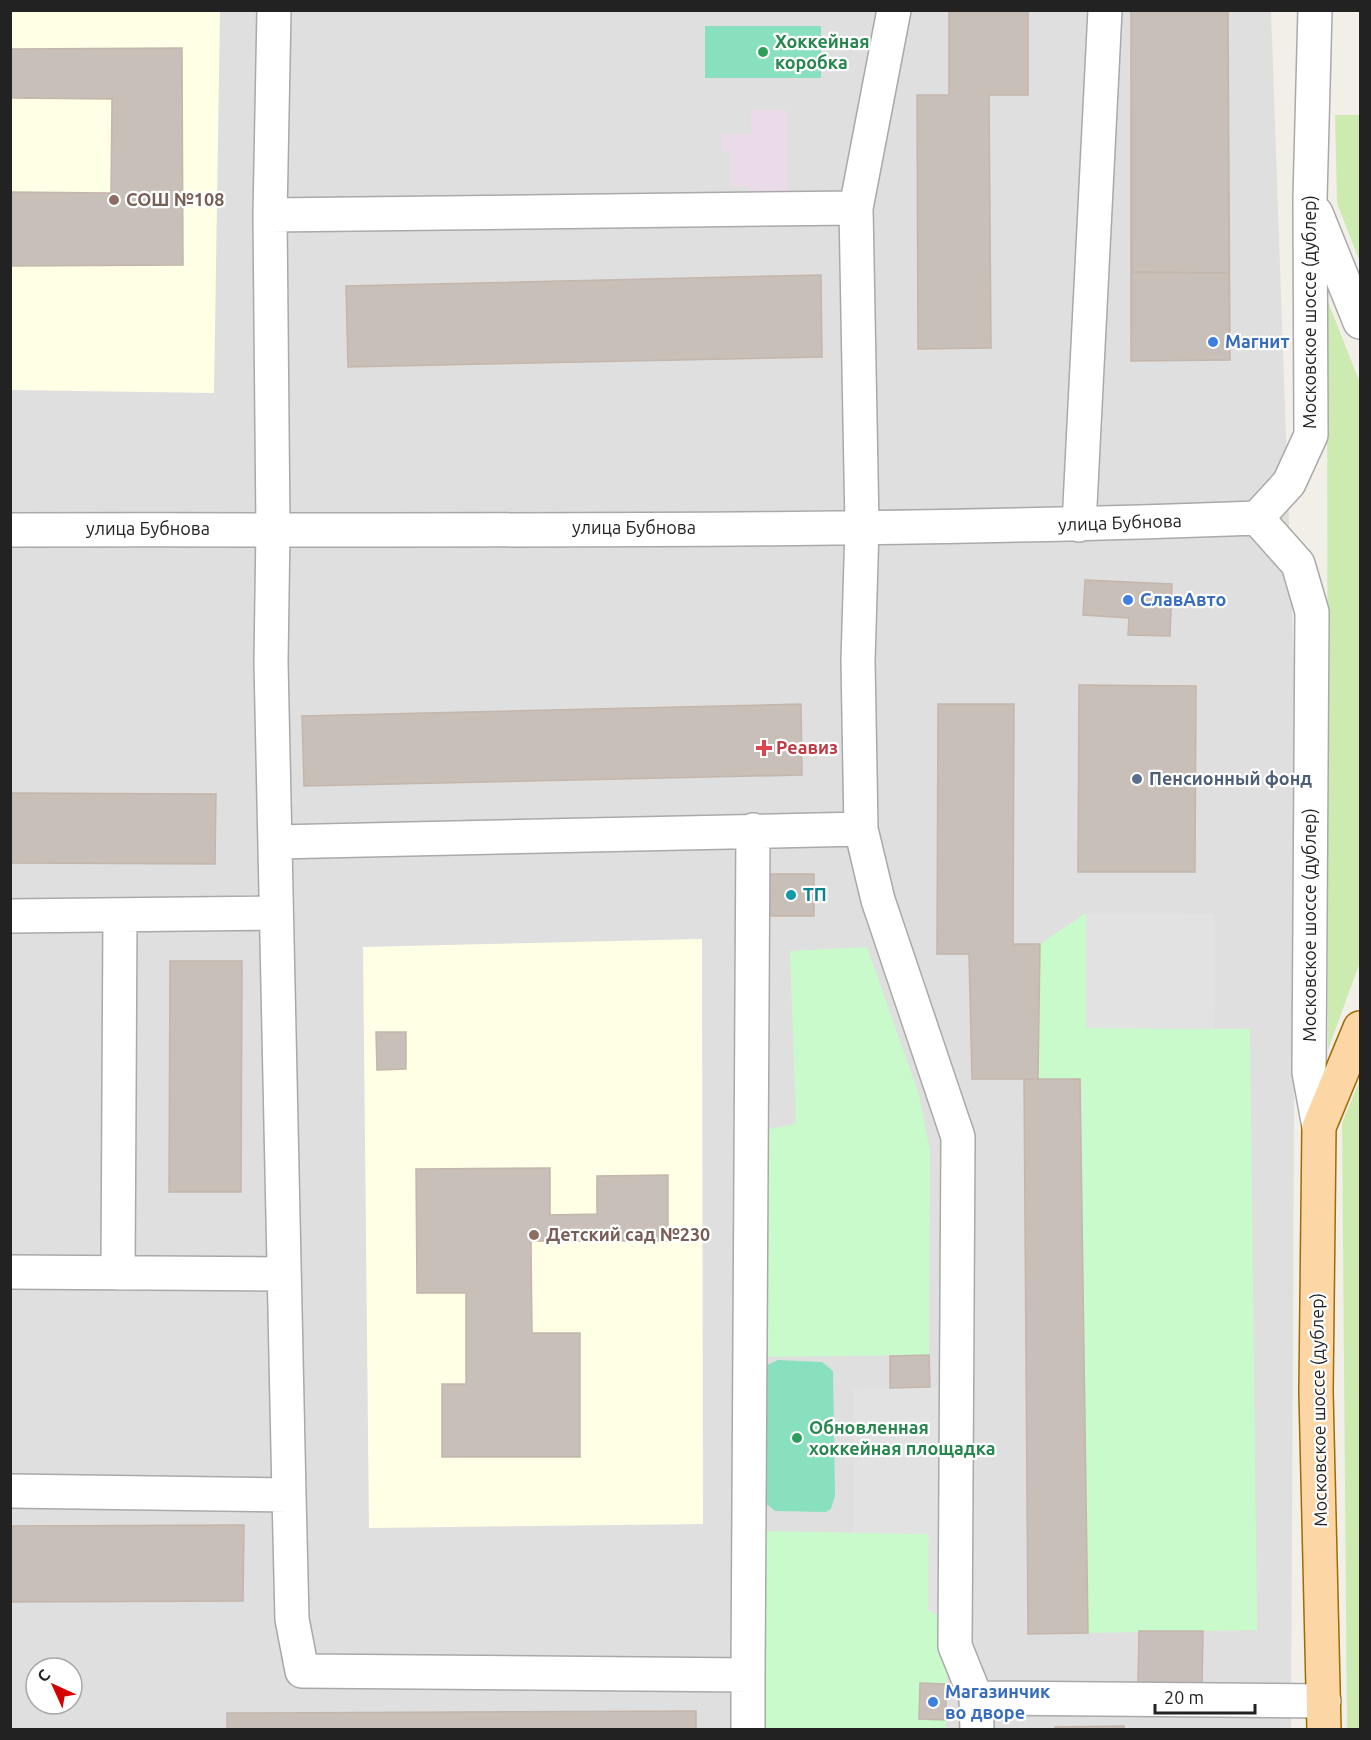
<svg xmlns="http://www.w3.org/2000/svg" width="1371" height="1740" viewBox="0 0 1371 1740" font-family="Ubuntu,sans-serif">
<style>
.residential{fill:#e0dfdf;fill-rule:evenodd}
.industrial{fill:#ebdbe8}
.education{fill:#ffffe5}
.grass{fill:#cdebb0}
.park{fill:#c8facc}
.pitch{fill:#88e0be}
.parking{fill:#e2e2e2}
.building{fill:#c7bfb8;stroke:#c4b6ab;stroke-width:1.5}
.lines{fill:none;stroke-linecap:round;stroke-linejoin:round}
.minor-casing{stroke:#a9a9a9;stroke-width:36}
.major-casing{stroke:#a06b00;stroke-width:36}
.minor{stroke:#fff;stroke-width:33}
.major{stroke:#fcd6a4;stroke-width:33}
.leisure-dot{fill:#2e9e5b;stroke:#fff;stroke-width:2}
.education-dot{fill:#8d6e63;stroke:#fff;stroke-width:2}
.shop-dot{fill:#3f7fe0;stroke:#fff;stroke-width:2}
.health-dot{fill:#e0444e;stroke:#fff;stroke-width:2}
.service-dot{fill:#5c6f8a;stroke:#fff;stroke-width:2}
.culture-dot{fill:#0f9aa8;stroke:#fff;stroke-width:2}
.labels{text-anchor:middle;stroke-width:4.5;stroke-linejoin:round;paint-order:stroke}
.leisure-label{font-size:18px;font-weight:bold;fill:#27864d;stroke:#fff;text-anchor:start}
.education-label{font-size:18px;font-weight:bold;fill:#785e54;stroke:#fff;text-anchor:start}
.street-label{font-size:18px;fill:#222;stroke:#fff}
.shop-label{font-size:18px;font-weight:bold;fill:#366cbe;stroke:#fff;text-anchor:start}
.health-label{font-size:18px;font-weight:bold;fill:#be3a42;stroke:#fff;text-anchor:start}
.service-label{font-size:18px;font-weight:bold;fill:#4e5e75;stroke:#fff;text-anchor:start}
.culture-label{font-size:18px;font-weight:bold;fill:#0d838f;stroke:#fff;text-anchor:start}
</style>
<rect width="100%" height="100%" fill="#f2efe9"/>
<path class="residential" d="M 11,11 L 1271,11 L 1296,720 L 1291,1729 L 11,1730 ZM 36,1668 L 72,1668 L 72,1704 L 36,1704 Z"/>
<path class="industrial" d="M 751,110 L 787,110 L 787,203 L 749,203 L 749,186 L 731,186 L 731,151 L 722,151 L 722,134 L 751,134 Z"/>
<path class="education" d="M 11,11 L 220,11 L 214,393 L 11,390 Z
M 702,939 L 703,1524 L 369,1528 L 363,947 Z"/>
<path class="grass" d="M 1335,115 L 1360,115 L 1360,262 L 1337,203 Z
M 1327,299 L 1360,383 L 1360,962 L 1328,1050 Z
M 1360,1080 L 1360,1729 L 1347,1730 L 1342,1123 Z"/>
<path class="park" d="M 1086,913 L 1086,1028 L 1250,1029 L 1257,1630 L 1088,1633 L 1081,1079 L 1038,1079 L 1040,944 Z
M 867,947 L 919,1095 L 930,1151 L 929,1355 L 761,1357 L 758,1131 L 796,1124 L 790,951 Z
M 765,1531 L 929,1534 L 928,1610 L 948,1621 L 946,1729 L 759,1730 Z"/>
<path class="pitch" d="M 705,26 L 821,26 L 821,78 L 705,78 Z
M 778,1360 L 822,1362 L 833,1371 L 835,1496 L 831,1509 L 826,1512 L 775,1511 L 763,1501 L 765,1366 Z"/>
<path class="parking" d="M 1086,913 L 1215,914 L 1214,1029 L 1086,1028 Z
M 950,1386 L 948,1621 L 928,1610 L 929,1534 L 853,1533 L 853,1389 Z"/>
<path class="building" d="M 949,10 L 1028,10 L 1028,95 L 989,95 L 991,348 L 918,349 L 917,95 L 949,95 Z
M 1131,10 L 1228,10 L 1230,360 L 1131,361 Z
M 1131,10 L 1228,10 L 1229,273 L 1132,272 Z
M 182,48 L 183,265 L 10,266 L 10,192 L 111,193 L 112,99 L 10,98 L 10,49 Z
M 1132,272 L 1229,273 L 1230,360 L 1131,361 Z
M 821,275 L 822,357 L 348,367 L 346,286 Z
M 1085,580 L 1172,584 L 1170,636 L 1128,635 L 1129,618 L 1083,615 Z
M 1079,685 L 1196,686 L 1195,872 L 1078,872 Z
M 801,704 L 802,775 L 304,786 L 302,716 Z
M 938,704 L 1014,704 L 1013,944 L 1040,944 L 1038,1079 L 972,1079 L 969,954 L 937,954 Z
M 10,793 L 216,794 L 215,864 L 10,863 Z
M 769,874 L 814,874 L 814,916 L 768,916 Z
M 170,961 L 242,961 L 241,1192 L 169,1192 Z
M 376,1032 L 406,1032 L 406,1069 L 377,1070 Z
M 1024,1079 L 1080,1079 L 1088,1633 L 1028,1634 Z
M 550,1168 L 550,1215 L 597,1214 L 597,1176 L 668,1175 L 668,1241 L 531,1241 L 532,1333 L 580,1333 L 580,1457 L 442,1457 L 442,1384 L 466,1384 L 466,1293 L 417,1293 L 416,1169 Z
M 929,1355 L 930,1387 L 890,1388 L 890,1356 Z
M 244,1525 L 243,1601 L 10,1602 L 10,1526 Z
M 1139,1631 L 1203,1631 L 1202,1684 L 1138,1684 Z
M 920,1683 L 946,1684 L 946,1720 L 919,1719 Z
M 696,1711 L 696,1730 L 227,1730 L 227,1713 Z
M 1124,1726 L 1124,1730 L 1055,1730 L 1055,1727 Z"/>
<g class="lines">
<defs>
<path id="minor" d="M 274,10 L 270,215 L 273,529 L 271,662 L 289,1495
M 894,10 L 856,208 L 862,527 L 858,661 L 861,829 L 878,900 L 958,1137 L 955,1646 L 976,1698 L 977,1730
M 1316,213 L 1360,322
M 270,215 L 856,208
M 1257,518 L 1298,564 L 1312,612 L 1309,1072 L 1319,1127
M 1257,518 L 1289,483 L 1311,435 L 1310,198 L 1315,10
M 1079,525 L 1105,10
M 10,530 C 426,529 842,534 1257,518
M 276,842 L 861,829
M 10,916 L 276,913
M 10,1272 L 282,1274
M 118,1273 L 120,917
M 10,1491 L 289,1495 L 292,1619 L 302,1671 L 748,1675 L 748,1730
M 748,1675 L 753,830
M 976,1698 L 1324,1701"/>
<path id="major" d="M 1324,1730 L 1316,1392 L 1319,1127 L 1360,1028"/>
</defs>
<use href="#minor" class="minor-casing"/>
<use href="#major" class="major-casing"/>
<use href="#minor" class="minor"/>
<use href="#major" class="major"/>
</g>
<g class="leisure-dot">
<circle cx="763" cy="52" r="6"/>
<circle cx="797" cy="1438" r="6"/>
</g>
<g class="education-dot">
<circle cx="114" cy="200" r="6"/>
<circle cx="534" cy="1235" r="6"/>
</g>
<g class="shop-dot">
<circle cx="1213" cy="342" r="6"/>
<circle cx="1128" cy="600" r="6"/>
<circle cx="933" cy="1702" r="6"/>
</g>
<path class="health-dot" d="M761 739h6v6h6v6h-6v6h-6v-6h-6v-6h6z"/>
<circle class="service-dot" cx="1137" cy="779" r="6"/>
<circle class="culture-dot" cx="791" cy="895" r="6"/>
<g class="labels">
<g class="leisure-label">
<text x="775" y="48">Хоккейная<tspan x="775" dy="21">коробка</tspan></text>
<text x="809" y="1434">Обновленная<tspan x="809" dy="21">хоккейная площадка</tspan></text>
</g>
<g class="education-label">
<text x="126" y="206">СОШ №108</text>
<text x="546" y="1241">Детский сад №230</text>
</g>
<g class="street-label">
<text transform="translate(1310 312) rotate(-90)" y="6">Московское шоссе (дублер)</text>
<text transform="translate(1120 523) rotate(-2)" y="6">улица Бубнова</text>
<text x="634" y="534">улица Бубнова</text>
<text x="148" y="535">улица Бубнова</text>
<text transform="translate(1310 925) rotate(-90)" y="6">Московское шоссе (дублер)</text>
<text transform="translate(1319 1410) rotate(-91)" y="6">Московское шоссе (дублер)</text>
</g>
<g class="shop-label">
<text x="1225" y="348">Магнит</text>
<text x="1140" y="606">СлавАвто</text>
<text x="945" y="1698">Магазинчик<tspan x="945" dy="21">во дворе</tspan></text>
</g>
<g class="health-label">
<text x="776" y="754">Реавиз</text>
</g>
<g class="service-label">
<text x="1149" y="785">Пенсионный фонд</text>
</g>
<g class="culture-label">
<text x="803" y="901">ТП</text>
</g>
</g>
<rect width="1371" height="1740" fill="none" stroke="#222222" stroke-width="24"/>
<g transform="translate(54 1686) rotate(315)"><circle r="28" fill="#ffffff" stroke="#a7a7a7" stroke-width="1.5"/>
<path d="M0-4.5L10 22L0 15L-10 22Z" fill="#d40000"/>
<text y="-9" font-size="16" font-weight="bold" text-anchor="middle" fill="#222222">С</text>
</g>
<path d="M1155 1704v9h100v-9" fill="none" stroke="#222222" stroke-width="3"/>
<text x="1164" y="1704" font-size="18" fill="#222222" stroke="#ffffff" stroke-width="4.5" paint-order="stroke">20 m</text>
</svg>
